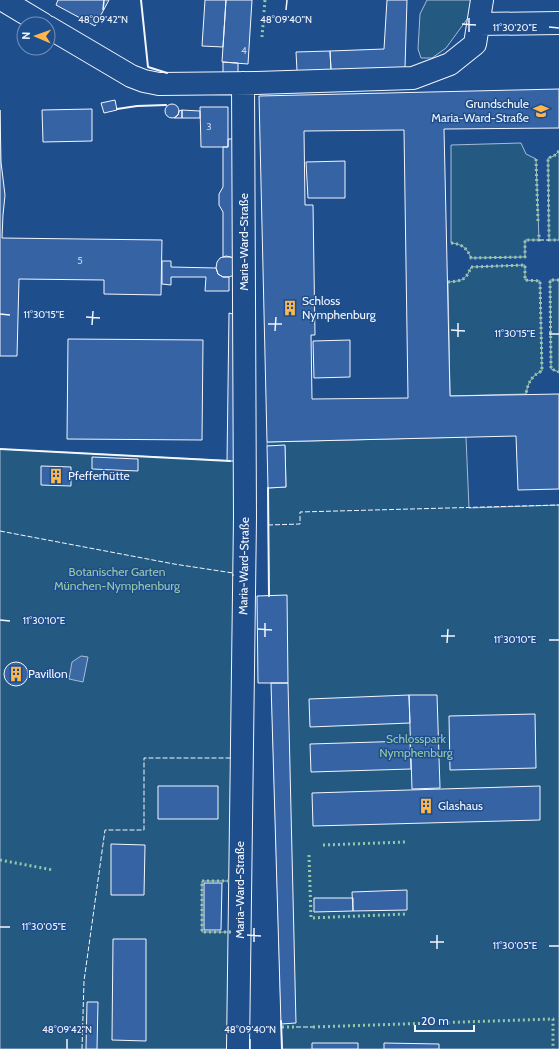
<svg xmlns="http://www.w3.org/2000/svg" width="559" height="1049" viewBox="0 0 559 1049" font-family="Cabin,sans-serif">
<style>
.green{fill:#245a82;stroke:#a8bbd7}
.water{fill:#3b69a3;stroke:#a8bbd7}
.building{fill:#3563a3;stroke:#f2f6ff;fill-rule:evenodd}
.lines{fill:none;stroke-linecap:round;stroke-linejoin:round}
.minor-casing{stroke:#f2f6ff;stroke-width:24}
.minor{stroke:#1f4e8c;stroke-width:22}
.hedge{stroke:#97c8a6;stroke-width:3;stroke-dasharray:2 3;stroke-linecap:butt}
.fence{stroke:#f2f6ff;stroke-width:1;stroke-dasharray:5 2;stroke-linecap:butt}
.wall{stroke:#f2f6ff;stroke-width:2}
.ticks{fill:none;stroke:#f2f6ff;stroke-width:1.5}
.labels{text-anchor:middle;stroke-width:3;stroke-linejoin:round;paint-order:stroke}
.number-label{font-size:10px;fill:#c3d1e8}
.poi-label{font-size:12px;fill:#f2f6ff;stroke:#1f4e8c;text-anchor:start}
.street-label{font-size:12px;fill:#f2f6ff;stroke:#1f4e8c}
.park-label{font-size:12px;fill:#97c8a6;stroke:#1f4e8c}
.ticks-label{font-size:10px;text-anchor:middle;fill:#f2f6ff;stroke:#1f4e8c;stroke-width:3;stroke-linejoin:round;paint-order:stroke}
</style>
<rect width="100%" height="100%" fill="#1f4e8c"/>
<path class="green" d="M 427,0 L 472,0 L 468,18 L 446,48 L 432,58 L 421,58 L 418,49 L 420,14 Z
M 521,143 L 526,154 L 536,159 L 539,240 L 525,240 L 525,257 L 471,258 C 467,248 462,244 451,243 L 451,145 Z
M 559,151 L 559,240 L 549,240 L 548,158 L 554,156 Z
M 525,265 L 525,280 L 540,281 L 542,371 C 531,376 528,383 526,394 L 450,396 L 448,282 C 462,281 466,280 471,267 Z
M 550,280 L 559,280 L 559,372 L 551,369 Z
M 466,437 L 469,508 L 559,505 L 559,1049 L 282,1049 L 269,596 L 268,499 L 268,488 L 286,487 L 285,446 L 267,446 L 267,442 Z
M 0,449 L 236,461 L 231,881 L 202,881 L 202,932 L 231,932 L 229,1049 L 0,1049 Z"/>
<path class="water" d="M 81,656 L 88,657 L 83,682 L 69,679 L 72,662 Z"/>
<path class="building" d="M 58,0 L 109,0 L 95,26 L 56,5 Z
M 205,0 L 226,0 L 223,47 L 202,46 Z
M 226,0 L 252,0 L 248,64 L 222,62 Z
M 387,0 L 407,0 L 405,68 L 331,70 L 330,51 L 384,49 Z
M 330,51 L 331,70 L 297,71 L 296,52 Z
M 223,62 L 238,63 L 238,73 L 223,74 Z
M 559,89 L 559,128 L 444,129 L 450,396 L 559,394 L 559,489 L 518,490 L 516,436 L 267,442 L 259,96 ZM 404,130 L 408,398 L 312,399 L 311,335 L 315,335 L 313,205 L 305,205 L 304,131 Z
M 115,100 L 117,110 L 104,113 L 101,103 Z
M165 111a7 7 0 1 1 14 0a7 7 0 1 1-14 0Z
M 200,107 L 228,107 L 228,147 L 201,147 Z
M 92,109 L 92,141 L 43,142 L 42,110 Z
M 0,110 L 1,162 L 5,195 L 3,215 L 2,238 L 162,240 L 161,295 L 104,294 L 104,280 L 19,279 L 17,356 L 0,356 Z
M 182,110 L 200,111 L 200,118 L 182,118 Z
M 182,110 L 182,118 L 174,118 L 178,115 L 179,111 Z
M 228,139 L 234,139 L 236,261 L 231,257 L 223,257 L 223,212 L 219,205 L 219,194 L 223,187 L 223,147 L 228,147 Z
M 345,161 L 345,198 L 308,198 L 306,162 Z
M 226,256 L 231,257 L 236,261 L 234,275 L 229,277 L 223,277 L 218,274 L 216,268 L 217,262 L 220,258 Z
M 162,261 L 171,261 L 171,267 L 216,268 L 218,274 L 223,277 L 229,277 L 229,291 L 205,291 L 206,277 L 171,277 L 171,285 L 162,284 Z
M 229,313 L 236,315 L 236,461 L 227,461 Z
M 68,339 L 203,340 L 202,440 L 67,439 Z
M 350,340 L 350,377 L 314,378 L 313,341 Z
M 285,445 L 286,487 L 268,488 L 267,446 Z
M 92,457 L 138,459 L 138,471 L 92,469 Z
M 41,466 L 71,467 L 71,486 L 41,485 Z
M 287,595 L 288,683 L 258,683 L 257,596 Z
M4 674a12 12 0 1 1 24 0a12 12 0 1 1-24 0Z
M 271,683 L 288,683 L 296,1023 L 281,1024 Z
M 409,695 L 437,695 L 440,788 L 412,789 Z
M 409,695 L 410,723 L 310,727 L 309,699 Z
M 535,714 L 536,768 L 450,770 L 449,716 Z
M 410,741 L 411,769 L 311,772 L 310,744 Z
M 158,786 L 218,786 L 218,819 L 158,819 Z
M 540,786 L 540,820 L 313,826 L 312,793 Z
M 111,844 L 145,845 L 144,895 L 111,895 Z
M 204,883 L 222,883 L 221,930 L 204,930 Z
M 407,890 L 407,910 L 353,911 L 352,892 Z
M 314,898 L 353,898 L 353,911 L 314,912 Z
M 113,939 L 146,939 L 146,1041 L 112,1040 Z
M 87,1002 L 98,1002 L 97,1049 L 86,1049 Z
M 312,1043 L 358,1043 L 358,1049 L 312,1049 Z
M 384,1043 L 439,1044 L 439,1049 L 384,1049 Z"/>
<g class="lines">
<defs>
<path id="minor" d="M 3,0 L 43,24
M 479,24 L 559,23
M 48,27 L 131,76 L 144,81 L 159,84 L 256,83 L 413,78 L 450,64 L 475,44 L 482,0
M 238,1049 L 245,517 L 243,83"/>
</defs>
<use href="#minor" class="minor-casing"/>
<use href="#minor" class="minor"/>
<path class="hedge" d="M 262,37 L 265,0
M 559,151 L 554,156 L 548,158 L 549,240 L 559,240
M 536,159 L 538,221
M 451,243 C 462,244 467,248 471,258 L 525,257 L 525,240 L 539,240 L 539,232
M 559,280 L 550,280 L 551,369 L 559,372
M 448,282 C 462,281 466,280 471,267 L 525,265 L 525,280 L 540,281 L 542,371 C 531,376 528,383 526,394
M 323,845 L 406,842
M 309,855 L 311,918 L 406,914
M 0,860 L 53,870
M 231,932 L 202,932 L 202,881 L 231,881 L 231,880
M 282,1027 L 296,1027
M 313,1027 L 553,1019 L 553,1049"/>
<path class="fence" d="M 539,240 L 549,240
M 268,525 L 300,524 L 300,512 L 559,505
M 0,531 L 174,564 L 233,573 L 233,576
M 296,1027 L 313,1027
M 82,1049 L 84,981 L 105,830 L 144,830 L 144,758 L 232,758"/>
<path class="wall" d="M 141,0 L 148,67 L 167,73
M 117,109 L 137,106 L 166,105
M 0,449 L 230,461
M 268,488 L 269,596
M 281,1021 L 282,1049"/>
</g>
<path class="ticks" d="M 103,10 L 104,0M 286,10 L 287,0M 462,24 L 476,25M 549,27 L 559,28M 469,32 L 469,18M 0,314 L 10,315M 86,317 L 100,318M 268,324 L 282,324M 92,325 L 93,311M 451,330 L 465,331M 275,331 L 276,317M 549,334 L 559,334M 458,337 L 458,323M 0,620 L 10,621M 258,629 L 272,630M 441,636 L 455,636M 265,637 L 265,623M 549,640 L 559,640M 447,643 L 448,629M 0,927 L 10,927M 247,935 L 261,936M 254,942 L 254,928M 430,942 L 444,942M 549,946 L 559,946M 437,949 L 437,935M 67,1049 L 67,1039M 250,1049 L 250,1039"/>
<defs>
<symbol id="school-bare" viewBox="-9 -9 18 18"><path d="M0-5L7-2L0 1L-7-2ZM-4 1L0 2.5L4 1V4Q0 6-4 4Z" fill="#ffb74d" stroke="#1f4e8c" stroke-width="2.5" paint-order="stroke"/></symbol>
<symbol id="building-bare" viewBox="-9 -9 18 18"><path d="M-4-6H4V6H1V3H-1V6H-4ZM-2.5-4.3h1.7v1.8h-1.7ZM.8-4.3h1.7v1.8H.8ZM-2.5-1h1.7V.8h-1.7ZM.8-1h1.7V.8H.8Z" fill="#ffb74d" stroke="#1f4e8c" stroke-width="2.5" paint-order="stroke"/></symbol>
</defs>
<g fill-rule="evenodd">
<use href="#school-bare" x="530" y="100" width="22" height="22"/>
<use href="#building-bare" x="279" y="297" width="22" height="22"/>
<use href="#building-bare" x="45" y="465" width="22" height="22"/>
<use href="#building-bare" x="5" y="663" width="22" height="22"/>
<use href="#building-bare" x="415" y="795" width="22" height="22"/>
</g>
<g class="labels">
<g class="number-label">
<text x="244" y="54">4</text>
<text x="209" y="130">3</text>
<text x="80" y="264">5</text>
</g>
<g class="poi-label">
<text x="529" y="108" text-anchor="end">Grundschule<tspan x="529" dy="14">Maria-Ward-Straße</tspan></text>
<text x="302" y="305">Schloss<tspan x="302" dy="14">Nymphenburg</tspan></text>
<text x="68" y="480">Pfefferhütte</text>
<text x="28" y="678">Pavillon</text>
<text x="438" y="810">Glashaus</text>
</g>
<g class="street-label">
<text transform="translate(244 242) rotate(-90)" y="4">Maria-Ward-Straße</text>
<text transform="translate(244 566) rotate(-89)" y="4">Maria-Ward-Straße</text>
<text transform="translate(240 890) rotate(-90)" y="4">Maria-Ward-Straße</text>
</g>
<g class="park-label">
<text x="117" y="576">Botanischer Garten<tspan x="117" dy="14">München-Nymphenburg</tspan></text>
<text x="416" y="743">Schlosspark<tspan x="416" dy="14">Nymphenburg</tspan></text>
</g>
</g>
<g class="ticks-label">
<text x="103" y="23">48°09'42"N</text>
<text x="286" y="23">48°09'40"N</text>
<text x="515" y="31">11°30'20"E</text>
<text x="44" y="318">11°30'15"E</text>
<text x="515" y="337">11°30'15"E</text>
<text x="44" y="624">11°30'10"E</text>
<text x="515" y="643">11°30'10"E</text>
<text x="44" y="930">11°30'05"E</text>
<text x="515" y="949">11°30'05"E</text>
<text x="67" y="1033">48°09'42"N</text>
<text x="250" y="1033">48°09'40"N</text>
</g>
<g transform="translate(36 36) rotate(272)"><circle r="19" fill="#1f4e8c" stroke="#7391ba"/>
<path d="M0-3L7 15L0 10L-7 15Z" fill="#ffb74d"/>
<text y="-6" font-size="11" font-weight="bold" text-anchor="middle" fill="#f2f6ff">N</text>
</g>
<path d="M415 1025v6h59v-6" fill="none" stroke="#f2f6ff" stroke-width="2"/>
<text x="421" y="1025" font-size="12" fill="#f2f6ff" stroke="#1f4e8c" stroke-width="3" paint-order="stroke">20 m</text>
</svg>
